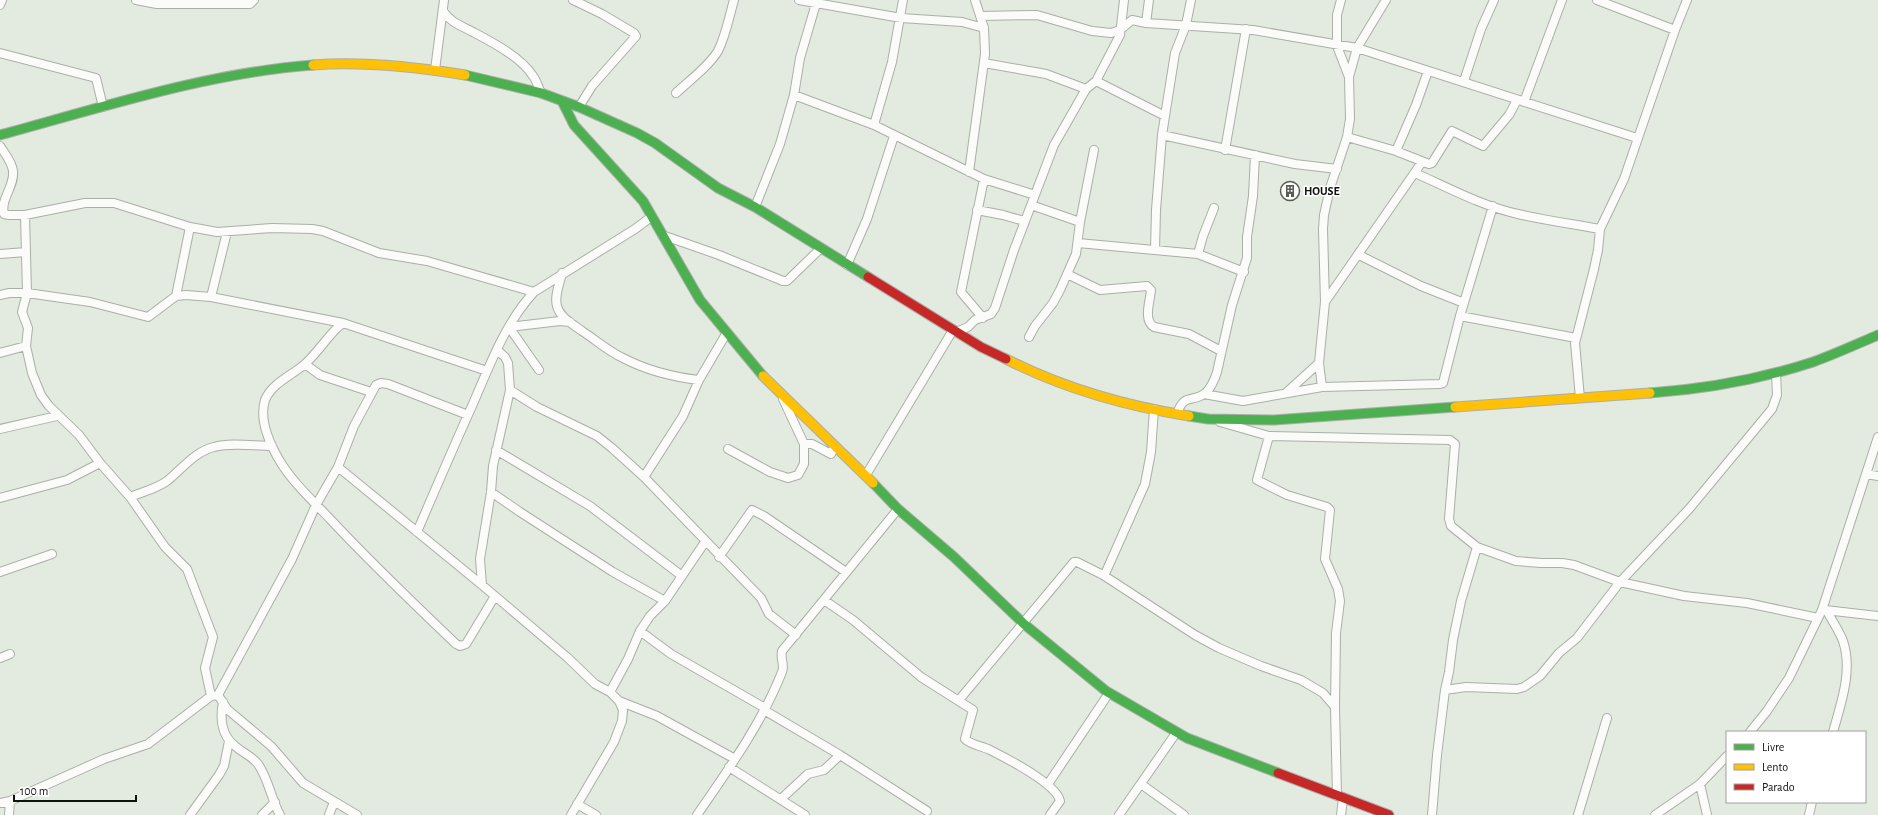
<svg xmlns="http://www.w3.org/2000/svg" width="1878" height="815" viewBox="0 0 1878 815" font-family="'Alegreya Sans',sans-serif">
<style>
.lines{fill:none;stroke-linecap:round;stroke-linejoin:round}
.street-casing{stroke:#aaafa8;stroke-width:10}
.fast-casing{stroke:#aaafa8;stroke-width:11}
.slow-casing{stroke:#aaafa8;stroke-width:11}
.jam-casing{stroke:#aaafa8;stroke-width:11}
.street{stroke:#fbfcfa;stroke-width:8}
.fast{stroke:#4caf50;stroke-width:9}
.slow{stroke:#ffc107;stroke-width:9}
.jam{stroke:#c62828;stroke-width:9}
.labels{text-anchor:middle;stroke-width:3;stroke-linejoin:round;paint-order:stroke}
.poi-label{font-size:12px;font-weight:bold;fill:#0e110c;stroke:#fff;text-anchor:start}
</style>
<rect width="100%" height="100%" fill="#e3eae0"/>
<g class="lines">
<defs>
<path id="street" d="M 136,0 L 157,4 L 250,4 L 254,0
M 573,0 L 602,14 L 634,33 L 636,36 L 592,86 L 579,107
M 799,0 L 901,18 L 962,22 L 984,28
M 1341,0 L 1337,15 L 1337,46 L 1349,77
M 1597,0 L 1675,30
M 0,5 L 2,0
M 443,11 C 451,23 462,26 473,32 C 492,42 521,57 533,76 C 537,81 538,87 541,93
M 980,16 L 1037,15 L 1092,31 L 1111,33 L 1120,30 L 1132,20 L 1146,23 L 1253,30 L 1357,48 L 1637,138
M 1146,23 L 1149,0
M 0,53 L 96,78 L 103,107
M 984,63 L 1046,74 L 1086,89
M 435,70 L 444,0
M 1096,81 L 1165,116
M 1464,81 L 1481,29 L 1494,0
M 676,93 C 690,80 708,67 718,51 C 726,35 729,17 734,0
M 794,95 L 874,125 L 984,179 L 1035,195
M 1524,102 L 1562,0
M 874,125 L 892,62 L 903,0
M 1162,135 L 1295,164 L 1337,169
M 1347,137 L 1396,151 L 1429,164 L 1432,163 L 1452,131 L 1483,146 L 1509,115 L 1517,100
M 0,146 C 5,154 12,162 13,171 C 15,186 0,199 4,214 L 9,215 L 25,215 L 85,203 L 114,203 L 190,227 L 217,232 L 272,228 L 312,229 L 323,231 L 379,253 L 427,261 L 534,292
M 1225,150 L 1246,29
M 1396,151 L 1416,105 L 1428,71
M 969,172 L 985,54 L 984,28 L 975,0
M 1415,173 C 1449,188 1482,206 1518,214 C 1545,220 1572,224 1600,229
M 1031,205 L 1080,222
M 755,207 L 780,144 L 794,95 L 800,58 L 817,0
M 977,210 L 1003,215 L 1024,221
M 25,215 L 27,293 L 22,312 L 28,328 L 26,346 L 32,373 L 41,395 L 49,406 L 79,435 L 100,463 L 130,497 L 165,547 L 187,569 L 213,637 L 205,668 L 211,696
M 662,235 L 719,255 L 783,281 L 787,281 L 820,249
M 1078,243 L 1198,254 L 1244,272
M 1155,250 L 1156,210 L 1162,135 L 1175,53 L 1186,25 L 1191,0
M 0,254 L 26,252
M 1198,254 L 1203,236 L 1214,208
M 1359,255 L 1421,286 L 1464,303
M 847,265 L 867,219 L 894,136
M 562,273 C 560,283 554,296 557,306 C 560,318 573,324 582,331 C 596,340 608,351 623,358 C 646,370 673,377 699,380
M 1067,274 L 1100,290 L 1147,286 L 1151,290 C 1150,302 1143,320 1154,327 L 1189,334 L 1221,351
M 0,295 L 9,293 L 27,293 L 90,302 L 148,317 L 176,296 L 190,227
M 176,296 L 186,295 L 211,297 L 343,323
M 211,297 L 227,232
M 1325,302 L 1422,162
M 1460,316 L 1576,338
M 983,318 L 961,292 L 984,179
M 956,332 L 968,327 L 975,320 L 991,314 L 995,308 L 1014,250 L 1054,145 L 1086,89 L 1096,81 L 1120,35 L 1124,0
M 1029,337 L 1035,326 L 1053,303 L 1060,290 L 1076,254 L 1080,222 L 1094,150
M 0,353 L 26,346
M 305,364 L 320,375 L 371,392
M 539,370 L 509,327 L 560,321 L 570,322
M 487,371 L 343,323 L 337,328 C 326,339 316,354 305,364 C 291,376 272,383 265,400 C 259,419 269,442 278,458 C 291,481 313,501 331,520 C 371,563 413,603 456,644 L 460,646 L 466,644 L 495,596
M 1322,387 L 1319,363 L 1325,302 L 1323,229 L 1324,215 L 1330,188 L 1347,137 L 1350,119 L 1349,77 L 1357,48 L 1386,0
M 510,390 L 537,407 L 597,436 L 612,448 L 644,477 L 761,598 L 769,614 L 796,635
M 1287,392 L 1319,363
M 1204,394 L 1243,401 L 1322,387 L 1440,384 L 1443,383 L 1460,316 L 1493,206
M 1580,398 L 1575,343 L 1594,269 L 1598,250 L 1600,229 L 1624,179 L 1675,30 L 1687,0
M 1177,414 C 1184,393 1191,403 1204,394 C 1210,390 1215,379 1217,372 L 1232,305 L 1247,258 L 1247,237 L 1253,196 L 1255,155
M 1220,422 L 1269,436 L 1450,440 L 1455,444 L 1449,519 L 1451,526 L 1477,547 L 1516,561 L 1541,563 L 1562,563 L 1574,565 L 1620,582 L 1684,596 L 1747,603 L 1818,618
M 0,429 L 57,416
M 1269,436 L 1257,480 L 1287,495 L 1327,507 L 1330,510 L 1325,559 L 1338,589 L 1340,601 L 1336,633 L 1335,707 L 1337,796
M 804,444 L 812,444 L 831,454 L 835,446
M 728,449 L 770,472 L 788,478 L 798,475 L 804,464 L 804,444 L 783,399
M 496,450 L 590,506 L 682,576
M 338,467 L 482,585 L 568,658 L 595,684 L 610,692 L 619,701 L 623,710 L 622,721 L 614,742 L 571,815
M 1866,474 L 1878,476
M 866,475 L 953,330
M 644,477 L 683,416 L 699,380 L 726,334
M 491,492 L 520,512 L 613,572 L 665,601
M 130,497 C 142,492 156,489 167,481 C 182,469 194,452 214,447 C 231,442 254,446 272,446
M 0,498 L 67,480 L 100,463
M 417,532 C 435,490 453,448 472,406 C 489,367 505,323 534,292 L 635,229 L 651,217
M 719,557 L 752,510 L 764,516 L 846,572
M 0,572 L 52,554
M 1103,575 L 1195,635 L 1219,648 L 1261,666 L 1301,680 L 1323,693 L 1335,707
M 482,585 L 480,559 L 491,492 L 493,466 L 510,390 L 508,363 L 505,357 L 497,350
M 824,600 L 853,620 L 921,677 L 973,710 L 965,739 C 971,745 982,746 990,750 C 1006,758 1057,784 1060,801 L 1050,815
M 1825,610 L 1878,616
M 1827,611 C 1832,621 1839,630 1843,641 C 1853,671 1841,703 1833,732
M 640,631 L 671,654 L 765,708
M 0,658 L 10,654
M 1445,690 L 1466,687 L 1517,689 L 1524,687 L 1540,676 L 1559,653 L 1577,638 L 1620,582 L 1689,509 L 1772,409 L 1777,395 L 1776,373
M 610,692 L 628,659 L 640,631 L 650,616 L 665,601 L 705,542
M 218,695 L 227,709 L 271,746 L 303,783 L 357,815
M 959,700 L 1074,562 L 1077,562 L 1103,575 L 1105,574 L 1145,484 L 1151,452 L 1154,409
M 619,701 L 657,716 L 735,759
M 223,702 C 220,717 221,735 234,745 C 241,752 252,756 258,764 C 269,780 271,799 280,815
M 764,710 L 840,755
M 1750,732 L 1767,711 L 1789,678 L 1822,610 L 1878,437
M 729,767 L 805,815
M 1048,784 L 1109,693
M 1141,784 L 1184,815
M 1700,784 L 1707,815
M 781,799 L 808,774 L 824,770 L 840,755 L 927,811
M 0,803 L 10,801 L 104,759 L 148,744 L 211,696 L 218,695 L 292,559 L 316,505 L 338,467 L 354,426 L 376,385 L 381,383 L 388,384 L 468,415
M 577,804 L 596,815
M 9,815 L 10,801
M 190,815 L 219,775 L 224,766 L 229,741
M 262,815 L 275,802
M 329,815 L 334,802
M 697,815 C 728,770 762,723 782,672 C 785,665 780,659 782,651 L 898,509
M 1119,815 L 1176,733
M 1341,815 L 1343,798
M 1432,815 L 1437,755 L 1445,690 L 1449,672 L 1453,640 L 1461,601 L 1477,547
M 1578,815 L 1607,718
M 1655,815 L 1700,784 L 1727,756
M 1809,815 L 1812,802"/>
<path id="fast" d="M 465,75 L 541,93 L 579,107 L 637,133 L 655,143 L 718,188 L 755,207 L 868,277
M 562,101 L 574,125 L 643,201 L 700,300 L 763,376
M 0,135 C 103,107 207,73 313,65
M 1650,393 C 1705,389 1761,379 1813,362 C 1835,354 1857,344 1878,335
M 1189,416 L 1208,419 L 1274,420 L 1455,407
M 873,483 L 898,509 L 954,557 L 1024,624 L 1106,691 L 1187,738 L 1278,773"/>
<path id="slow" d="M 313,65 C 363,61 416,67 465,75
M 1006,359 C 1063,388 1126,406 1189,416
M 763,376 L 873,483
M 1455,407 L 1650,393"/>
<path id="jam" d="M 868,277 L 981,347 L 1006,359
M 1278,773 L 1389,815"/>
</defs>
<use href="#street" class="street-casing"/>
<use href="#fast" class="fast-casing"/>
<use href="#slow" class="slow-casing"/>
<use href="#jam" class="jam-casing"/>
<use href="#street" class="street"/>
<use href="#fast" class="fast"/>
<use href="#slow" class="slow"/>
<use href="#jam" class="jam"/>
</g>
<defs>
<symbol id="building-ring" viewBox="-11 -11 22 22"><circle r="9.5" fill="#fff" stroke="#595d56" stroke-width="1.5"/><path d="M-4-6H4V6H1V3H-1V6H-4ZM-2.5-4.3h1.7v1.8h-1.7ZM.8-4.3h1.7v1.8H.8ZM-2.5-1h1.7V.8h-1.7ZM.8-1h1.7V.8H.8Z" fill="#595d56"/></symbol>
</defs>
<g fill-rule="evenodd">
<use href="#building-ring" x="1279" y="180" width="22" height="22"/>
</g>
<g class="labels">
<g class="poi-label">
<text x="1304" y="195">HOUSE</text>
</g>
</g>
<rect x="1726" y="731" width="140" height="72" fill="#ffffff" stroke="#9fa09e"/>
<rect x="1734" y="744" width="20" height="6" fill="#4caf50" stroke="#9fa09e"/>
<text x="1762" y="751" font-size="12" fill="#0e110c">Livre</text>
<rect x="1734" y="764" width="20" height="6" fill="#ffc107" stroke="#9fa09e"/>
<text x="1762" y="771" font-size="12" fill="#0e110c">Lento</text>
<rect x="1734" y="784" width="20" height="6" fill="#c62828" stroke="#9fa09e"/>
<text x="1762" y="791" font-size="12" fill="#0e110c">Parado</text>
<path d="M14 795v6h122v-6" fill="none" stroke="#0e110c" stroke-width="2"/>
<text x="20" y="795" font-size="12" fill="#0e110c" stroke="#ffffff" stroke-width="3" paint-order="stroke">100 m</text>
</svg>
